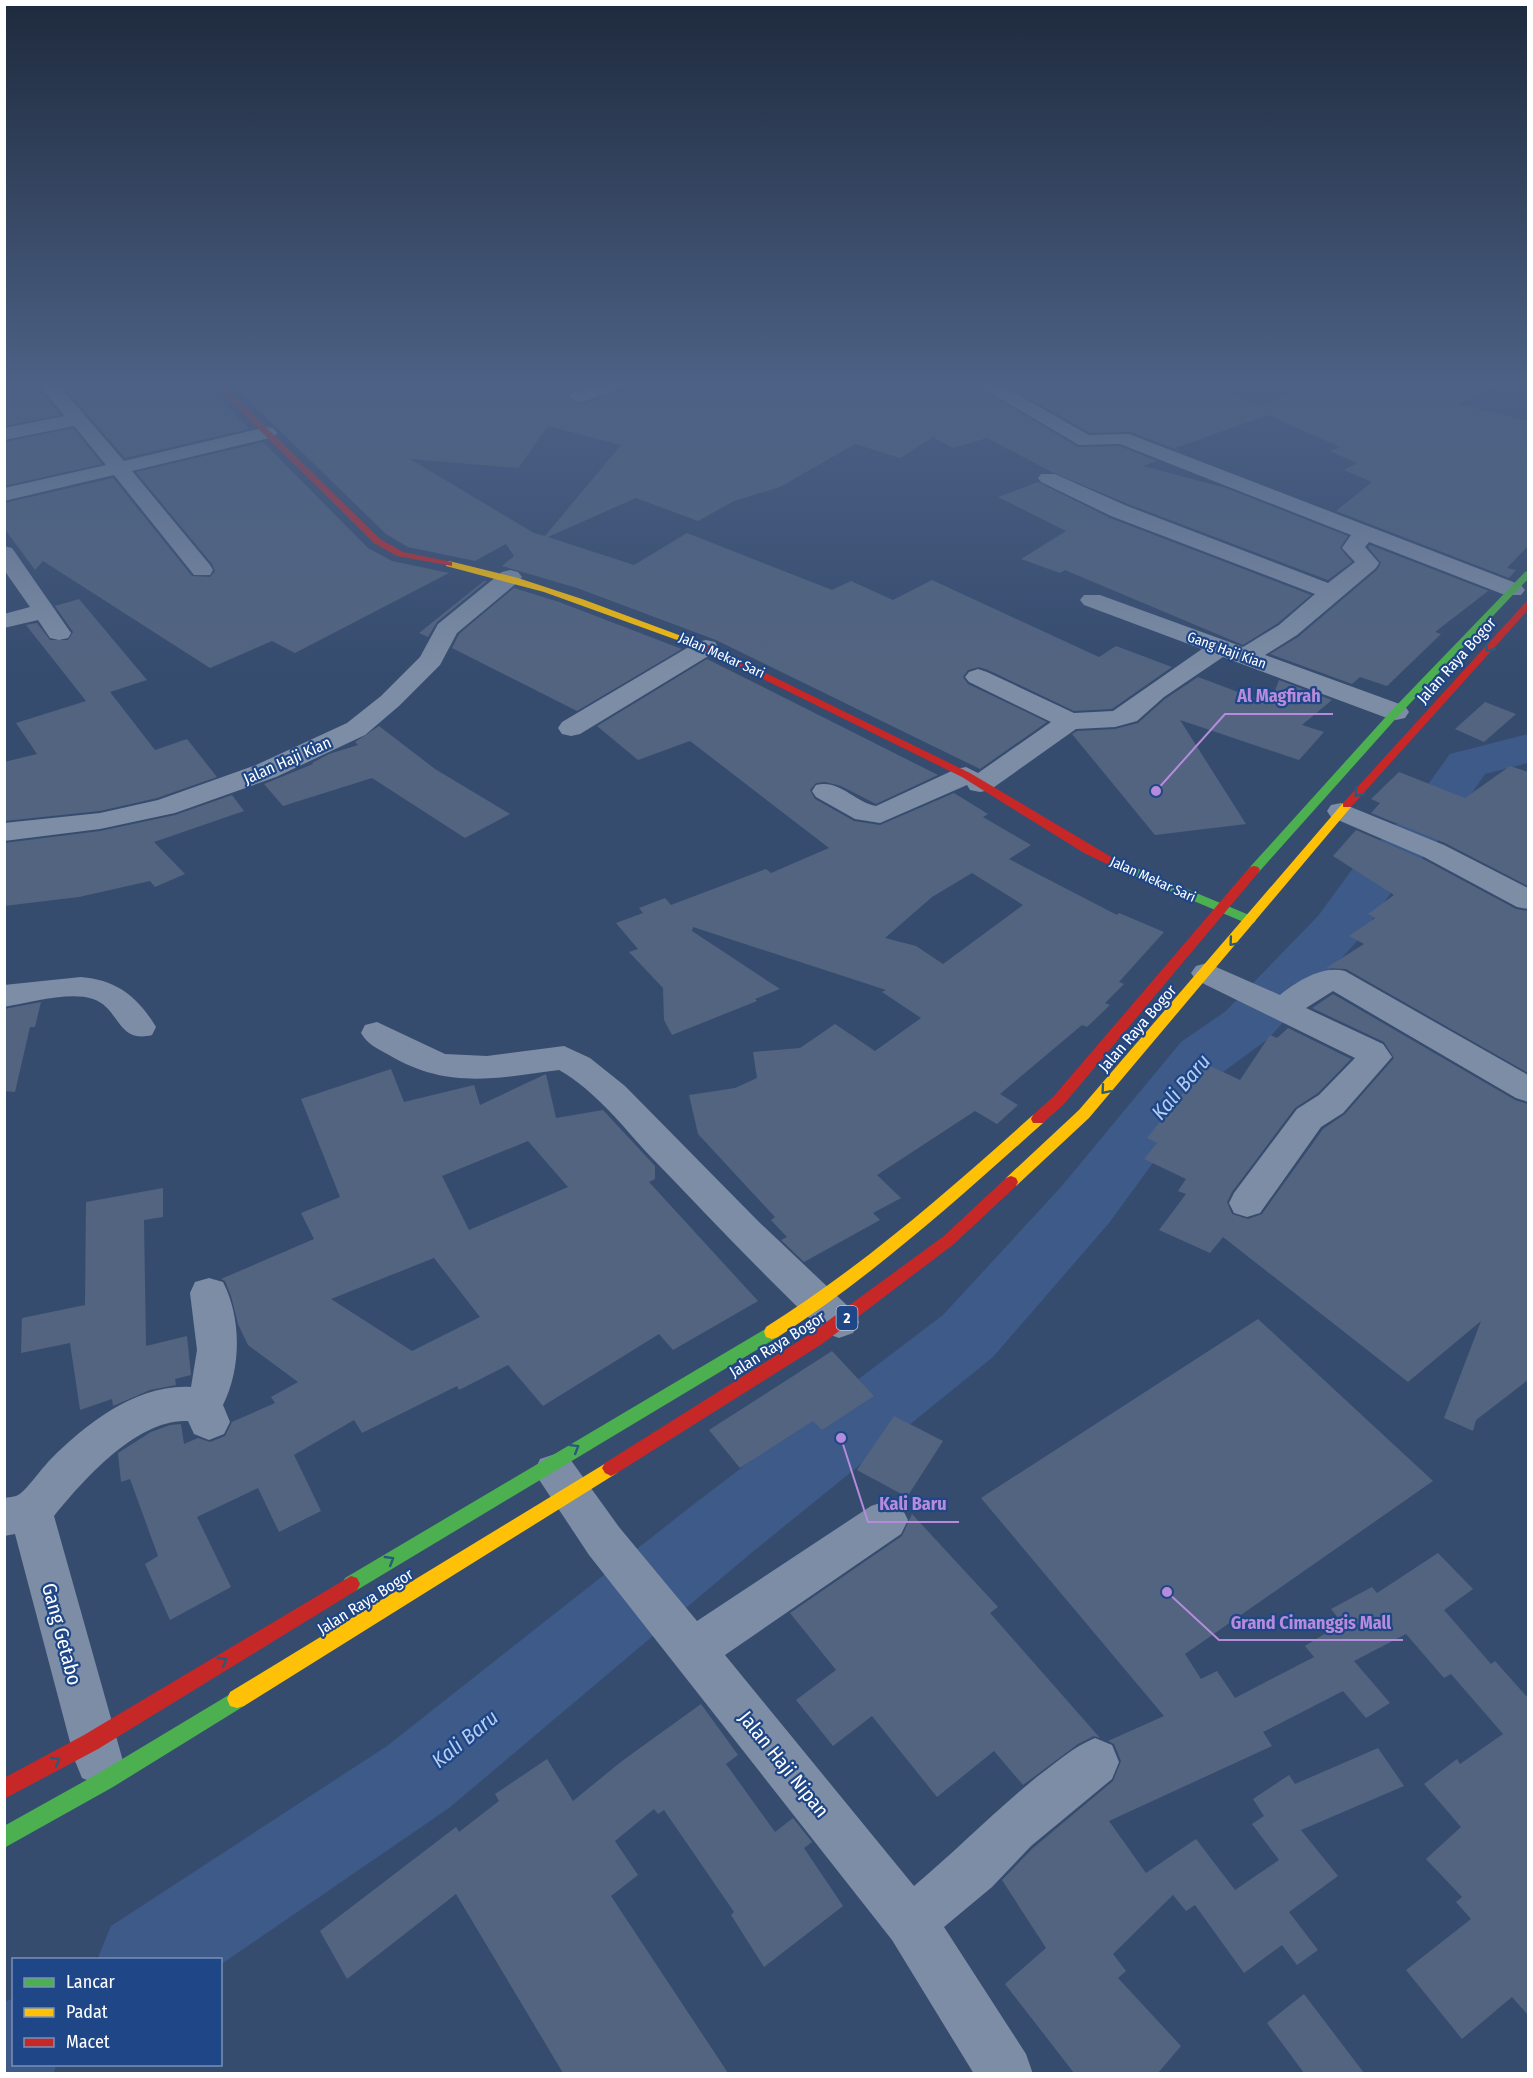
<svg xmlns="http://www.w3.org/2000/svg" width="1533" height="2078" viewBox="0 0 1533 2078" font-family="'Fira Sans Condensed',sans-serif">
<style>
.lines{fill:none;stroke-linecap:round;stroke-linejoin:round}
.river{fill:#3d5a88;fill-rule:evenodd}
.building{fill:#526480;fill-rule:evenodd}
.street{fill:#7d8da5;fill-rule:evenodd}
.fast{fill:#4caf50;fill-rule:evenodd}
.slow{fill:#ffc107;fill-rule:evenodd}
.jam{fill:#c62828;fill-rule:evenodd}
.oneway{stroke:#285b7b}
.labels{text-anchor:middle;stroke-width:4.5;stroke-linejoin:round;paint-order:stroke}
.far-street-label{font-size:14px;fill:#fff;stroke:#1f4686}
.shield{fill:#1f4686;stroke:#bcc8db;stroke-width:1.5}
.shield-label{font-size:15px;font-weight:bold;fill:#fff}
.street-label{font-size:16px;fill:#fff;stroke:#1f4686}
.near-street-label{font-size:20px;fill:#fff;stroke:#1f4686}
.near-water-label{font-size:21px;font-style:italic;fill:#b4cdf2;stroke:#1f4686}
.leader{fill:none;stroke:#b68bdc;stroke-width:2}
.callout-dot{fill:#b68bdc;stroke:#1f4686;stroke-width:2}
.callout-label{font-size:18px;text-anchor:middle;font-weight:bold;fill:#b68bdc;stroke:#1f4686;stroke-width:4.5;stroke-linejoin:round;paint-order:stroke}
</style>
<rect width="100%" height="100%" fill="#364c6f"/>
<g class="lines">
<path class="river" d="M 1528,734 L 1528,763 L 1485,774 L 1444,834 L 1392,891 L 1358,940 L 1268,1039 L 1223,1072 L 1185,1119 L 1109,1223 L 993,1357 L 750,1554 L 449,1808 L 220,1965 L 220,1960 L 97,1960 L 111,1926 L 387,1746 L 694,1504 L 943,1315 L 1061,1187 L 1181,1042 L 1226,1011 L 1318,916 L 1354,867 L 1408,812 L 1450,754 Z
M 14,1998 L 14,2064 L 57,2064 L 53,2074 L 4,2074 L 4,2002 Z"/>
</g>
<path class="building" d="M 4,382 L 34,382 L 61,415 L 4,426 Z
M 59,382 L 204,382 L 249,429 L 125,458 Z
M 230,382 L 595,382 L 571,391 L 567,396 L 568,399 L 580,405 L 629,388 L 632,382 L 970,382 L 1078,447 L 1120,446 L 1157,461 L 1143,466 L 1226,488 L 1348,536 L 1340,548 L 1352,562 L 1328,580 L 1128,504 L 1052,472 L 987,438 L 953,448 L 933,437 L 900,458 L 855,444 L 780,487 L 734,501 L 698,521 L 636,498 L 548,537 L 634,565 L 687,533 L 832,590 L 851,581 L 893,600 L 932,580 L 1099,657 L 1116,646 L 1172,667 L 1112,709 L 1074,711 L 988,670 L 979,667 L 968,670 L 963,677 L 968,684 L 1047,722 L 980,769 L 716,640 L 577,588 L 502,566 L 514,556 L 506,544 L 475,561 L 408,547 L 386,534 ZM 548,426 L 621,445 L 545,536 L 534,533 L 410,459 L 518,468 Z
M 1000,382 L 1205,382 L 1259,406 L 1313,382 L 1501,382 L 1458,404 L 1528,421 L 1528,546 L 1507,568 L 1516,570 L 1509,578 L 1336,511 L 1372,482 L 1344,470 L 1357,463 L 1330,451 L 1340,447 L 1268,415 L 1175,448 L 1182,452 L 1130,432 L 1090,433 Z
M 73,428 L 102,464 L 4,486 L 4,442 Z
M 263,442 L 368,548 L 392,561 L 449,573 L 295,653 L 272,641 L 210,668 L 43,561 L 35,570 L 4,528 L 4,503 L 113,478 L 192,576 L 210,577 L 215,571 L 212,564 L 136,472 Z
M 1038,482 L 1110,518 L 1311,595 L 1278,623 L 1243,645 L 1065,570 L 1060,573 L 1021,559 L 1066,531 L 998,497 Z
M 1370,545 L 1494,593 L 1488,591 L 1435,632 L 1441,634 L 1387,686 L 1360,677 L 1352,684 L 1270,654 L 1298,637 L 1377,570 L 1381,563 L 1368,547 Z
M 484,581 L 487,581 L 437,622 L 428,637 L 419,633 Z
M 514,588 L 559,602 L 682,649 L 577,711 L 452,648 L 459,634 Z
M 79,599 L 147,680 L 110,692 L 155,750 L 187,739 L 217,777 L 157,798 L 100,811 L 4,821 L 4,762 L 37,754 L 16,723 L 86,701 L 26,625 L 37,623 L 50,640 L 68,640 L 73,632 L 55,606 Z
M 707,659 L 938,775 L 876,804 L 841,786 L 825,782 L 816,783 L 810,790 L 815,799 L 854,821 L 880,825 L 954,793 L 988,814 L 983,817 L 1031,845 L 1009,859 L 1117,915 L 1119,913 L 1164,932 L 1119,982 L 1124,984 L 1105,1003 L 1110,1005 L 1087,1027 L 1082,1025 L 1000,1094 L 1018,1105 L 997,1124 L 975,1111 L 877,1175 L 901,1198 L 873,1213 L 880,1220 L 804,1262 L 781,1240 L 787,1237 L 771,1220 L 775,1217 L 698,1134 L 689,1095 L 735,1088 L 757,1078 L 753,1052 L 800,1048 L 835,1024 L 875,1051 L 921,1018 L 882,992 L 886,990 L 693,927 L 692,931 L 780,989 L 755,999 L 757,1001 L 672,1035 L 664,1020 L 663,988 L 629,952 L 638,949 L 616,923 L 643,913 L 639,908 L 665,898 L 671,905 L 766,869 L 771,873 L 829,848 L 690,741 L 638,760 L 597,726 ZM 972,873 L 1023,905 L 943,964 L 916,946 L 885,938 L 932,897 Z
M 1198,677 L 1270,704 L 1279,680 L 1332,700 L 1302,725 L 1324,732 L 1299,760 L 1180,720 L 1246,824 L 1155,835 L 1072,734 L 1077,731 L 1115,729 L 1138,723 L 1165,699 Z
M 1485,702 L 1516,714 L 1484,742 L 1455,729 Z
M 379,726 L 435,769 L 510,814 L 465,838 L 372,778 L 283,806 L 264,784 L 313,764 L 312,763 L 329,754 L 358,745 L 355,742 Z
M 1510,766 L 1528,772 L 1528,886 L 1445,843 L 1371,813 L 1380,803 L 1371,799 L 1399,772 L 1465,798 Z
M 232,795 L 244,811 L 154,842 L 185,874 L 155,887 L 150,881 L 79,897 L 4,906 L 4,843 L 100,831 L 175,815 Z
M 1356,830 L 1423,859 L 1516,909 L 1528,911 L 1528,1073 L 1346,969 L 1326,968 L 1364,944 L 1349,936 L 1375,918 L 1368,914 L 1394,895 L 1333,856 Z
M 1333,994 L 1515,1100 L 1528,1104 L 1528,1380 L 1476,1420 L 1473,1431 L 1444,1418 L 1481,1321 L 1408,1382 L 1223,1237 L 1210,1253 L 1159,1230 L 1186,1194 L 1178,1191 L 1186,1179 L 1144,1159 L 1157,1143 L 1147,1138 L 1206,1064 L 1240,1080 L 1270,1035 L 1277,1038 L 1288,1028 L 1351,1059 L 1318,1093 L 1295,1108 L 1232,1192 L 1227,1202 L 1232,1214 L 1248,1219 L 1262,1214 L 1323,1129 L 1345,1114 L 1394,1058 L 1384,1042 L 1312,1008 Z
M 41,1002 L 35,1027 L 30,1027 L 15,1092 L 4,1091 L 4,1009 Z
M 391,1069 L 404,1102 L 474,1085 L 480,1105 L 546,1074 L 556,1118 L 603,1110 L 655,1166 L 655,1179 L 649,1182 L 758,1301 L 673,1350 L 659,1334 L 543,1406 L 508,1365 L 459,1390 L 457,1386 L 362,1433 L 354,1420 L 294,1455 L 321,1511 L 279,1532 L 258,1488 L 197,1517 L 231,1587 L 170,1620 L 145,1564 L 158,1556 L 130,1479 L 121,1482 L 118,1453 L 151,1432 L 170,1425 L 181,1424 L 184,1444 L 198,1438 L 210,1442 L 225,1436 L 232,1422 L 275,1403 L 271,1397 L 298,1382 L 248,1345 L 238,1324 L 231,1296 L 225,1281 L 221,1279 L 314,1239 L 301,1213 L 340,1197 L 301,1099 ZM 528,1141 L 568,1187 L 469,1230 L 442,1176 ZM 434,1258 L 480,1317 L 412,1351 L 331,1299 Z
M 163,1188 L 163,1217 L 144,1220 L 146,1346 L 187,1336 L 191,1375 L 175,1379 L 176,1385 L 150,1390 L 113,1406 L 112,1399 L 80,1410 L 70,1343 L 21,1353 L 22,1318 L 85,1305 L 86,1202 Z
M 1258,1319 L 1433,1481 L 1185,1654 L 1201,1679 L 1217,1671 L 1235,1698 L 1314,1657 L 1305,1646 L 1342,1623 L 1331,1609 L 1372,1587 L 1377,1593 L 1438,1553 L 1473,1589 L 1444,1610 L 1491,1664 L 1495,1661 L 1528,1698 L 1528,2015 L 1512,1997 L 1462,2039 L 1406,1970 L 1471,1919 L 1456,1902 L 1462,1897 L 1426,1859 L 1461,1827 L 1424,1784 L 1457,1759 L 1460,1764 L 1503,1734 L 1451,1674 L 1444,1678 L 1406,1634 L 1354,1661 L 1390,1703 L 1366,1718 L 1343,1691 L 1263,1732 L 1272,1746 L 1109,1821 L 1146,1873 L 1196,1839 L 1235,1890 L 1279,1860 L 1252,1824 L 1264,1816 L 1253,1799 L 1289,1775 L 1295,1784 L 1378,1748 L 1404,1786 L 1301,1830 L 1338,1876 L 1289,1912 L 1318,1950 L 1297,1965 L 1282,1945 L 1244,1973 L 1195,1905 L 1186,1911 L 1173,1895 L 1113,1954 L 1126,1971 L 1118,1978 L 1181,2046 L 1158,2073 L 1074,2073 L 1005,1984 L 1046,1948 L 1002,1880 L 1033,1848 L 1113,1781 L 1121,1761 L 1114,1744 L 1108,1741 L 1164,1716 L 981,1498 Z
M 832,1351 L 874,1396 L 822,1430 L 813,1421 L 740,1468 L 709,1430 Z
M 894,1416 L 943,1441 L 907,1497 L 857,1470 Z
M 912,1514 L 998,1607 L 990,1613 L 1100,1738 L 1094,1736 L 1078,1744 L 1023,1785 L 994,1751 L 937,1797 L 872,1716 L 833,1746 L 796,1700 L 836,1670 L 790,1613 L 902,1536 Z
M 701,1704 L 738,1755 L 726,1764 L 775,1832 L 793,1818 L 812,1842 L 804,1848 L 843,1906 L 764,1967 L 731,1915 L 734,1912 L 664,1810 L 658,1814 L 654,1809 L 615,1841 L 638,1875 L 611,1896 L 728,2073 L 563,2073 L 456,1894 L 347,1979 L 320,1931 L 456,1827 L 459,1832 L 499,1801 L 495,1794 L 547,1759 L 573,1801 L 622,1761 Z
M 1304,1994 L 1364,2073 L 1304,2073 L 1267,2023 Z"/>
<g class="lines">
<path class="street" d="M 36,382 L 56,382 L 124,461 L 267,427 L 274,429 L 277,433 L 274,437 L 132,471 L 210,565 L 213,570 L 210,575 L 194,575 L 114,475 L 4,501 L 4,488 L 106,465 L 74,426 L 4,440 L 4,428 L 65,416 Z
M 602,382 L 630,382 L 628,386 L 579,403 L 569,397 L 572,393 Z
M 972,382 L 995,382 L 1089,435 L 1129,434 L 1521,585 L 1525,590 L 1521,595 L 1505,595 L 1369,542 L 1365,547 L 1379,563 L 1376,568 L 1297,635 L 1265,655 L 1405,706 L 1409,712 L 1405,718 L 1396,720 L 1387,718 L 1223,657 L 1164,697 L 1137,721 L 1115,727 L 1076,729 L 990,790 L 980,792 L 970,790 L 967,785 L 880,823 L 855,819 L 816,797 L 812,791 L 816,785 C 840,779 854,802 876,806 L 956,769 L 966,767 L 978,773 L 1051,722 L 969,682 L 965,677 L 969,672 L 978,669 L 987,672 L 1074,713 L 1113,711 L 1202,649 L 1084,605 L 1080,600 L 1084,595 L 1100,595 L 1243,647 L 1279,625 L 1315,594 L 1111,516 L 1041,482 L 1038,478 L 1041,474 L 1055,474 L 1127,506 L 1328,583 L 1355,562 L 1342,548 L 1351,535 L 1120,444 L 1079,445 Z
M 4,546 L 12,548 L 71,633 L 68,638 L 59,640 L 50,638 L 38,620 L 4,628 L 4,614 L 30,607 L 4,570 Z
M 510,570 L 518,572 L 522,577 L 518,582 L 457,633 L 440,665 L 399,706 L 365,735 L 276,777 L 175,813 L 100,829 L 4,841 L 4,823 L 100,813 L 158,800 L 256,765 L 347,723 L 381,696 L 420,657 L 438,624 L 502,572 Z
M 706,640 L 715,642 L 718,647 L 715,652 L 580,734 L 571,736 L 562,734 L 558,728 L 562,722 L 697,642 Z
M 1341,803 L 1444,845 L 1528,888 L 1528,909 L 1517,907 L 1424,857 L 1331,817 L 1327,811 L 1331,805 Z
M 1207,963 L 1280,995 C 1297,981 1323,965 1345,971 L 1528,1075 L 1528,1102 L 1516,1098 L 1333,991 L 1306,1008 L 1383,1044 L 1392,1057 L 1343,1113 L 1321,1127 L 1260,1213 L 1247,1217 L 1234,1213 L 1229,1203 L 1234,1193 L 1297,1109 L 1319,1095 L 1355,1058 L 1196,980 L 1191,973 L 1196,966 Z
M 81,977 C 117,980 138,997 156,1027 L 152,1035 C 117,1044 120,1008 93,999 C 70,991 28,1003 4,1007 L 4,985 Z
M 377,1022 L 445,1054 L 487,1056 L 564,1046 L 590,1058 L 625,1086 L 759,1222 L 853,1311 L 859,1322 L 853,1333 L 839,1338 L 825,1333 C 765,1277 709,1217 652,1158 C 623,1127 596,1091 559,1070 C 496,1078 448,1090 389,1055 C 378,1049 367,1044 361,1033 L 365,1025 Z
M 209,1278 L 223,1282 C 242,1319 241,1369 223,1405 L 230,1422 L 224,1434 L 209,1440 L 194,1434 L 188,1421 C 138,1418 83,1480 54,1516 L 123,1761 L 116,1778 L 99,1785 L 82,1778 L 75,1761 L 15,1534 L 4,1536 L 4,1498 C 8,1497 15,1497 18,1495 C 27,1490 41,1469 50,1460 C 86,1424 136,1384 191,1387 L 197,1350 L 190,1293 L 195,1282 Z
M 555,1454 L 570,1459 L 619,1527 L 697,1621 L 871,1506 L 886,1501 L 901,1506 L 908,1520 L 901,1534 L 725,1655 L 914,1886 C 957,1850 995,1811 1038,1776 C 1057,1762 1073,1747 1095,1738 L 1112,1745 L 1119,1762 L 1112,1779 L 1031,1846 L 992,1887 L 944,1927 L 1026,2054 L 1033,2074 L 974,2074 L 892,1940 L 589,1555 L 534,1472 L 540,1459 Z"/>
<path class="fast" d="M 1528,571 L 1528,579 L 1400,714 L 1258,873 L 1250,873 L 1248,870 L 1250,867 L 1392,710 L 1525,572 Z
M 1117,860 L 1254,917 L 1256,920 L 1254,923 L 1246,923 L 1113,867 L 1111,864 Z
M 772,1325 L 778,1327 L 780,1332 L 778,1337 L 357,1590 L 351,1592 L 345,1590 L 342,1584 L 345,1578 Z
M 237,1690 L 244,1692 L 247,1699 L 244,1706 L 113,1787 L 4,1848 L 4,1826 L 99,1773 Z"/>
<path class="slow" d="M 449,561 L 518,578 L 582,599 L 711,647 L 710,649 L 702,649 L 544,592 L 446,566 L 446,562 Z
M 1347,802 L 1351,803 L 1351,807 L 1089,1118 L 1016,1186 L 1006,1186 L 1004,1182 L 1006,1178 L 1079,1110 L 1343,803 Z
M 1038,1114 L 1043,1115 L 1045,1119 L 1043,1123 C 958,1199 874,1275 778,1337 L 772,1339 L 766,1337 L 764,1332 L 766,1327 C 863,1266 948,1191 1033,1115 Z
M 611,1460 L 617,1463 L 620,1468 L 617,1473 L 244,1706 L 237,1708 L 230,1706 L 227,1699 L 230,1692 Z"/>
<path class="jam" d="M 211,382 L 220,382 L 380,539 L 403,552 L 452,562 L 452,566 L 397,556 L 374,543 Z
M 1528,602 L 1528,610 L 1351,807 L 1343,807 L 1343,803 L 1525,603 Z
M 706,644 L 970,773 L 1123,864 L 1117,868 L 1113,867 L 1084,853 L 962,777 L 702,649 L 701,647 Z
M 1254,866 L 1258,867 L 1260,870 L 1258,873 L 1064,1104 L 1043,1123 L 1033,1123 L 1031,1119 L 1033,1115 L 1054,1096 L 1250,867 Z
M 1011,1176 L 1016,1178 L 1018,1182 L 1016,1186 L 954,1244 L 822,1344 L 617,1473 L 611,1476 L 605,1473 L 602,1468 L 605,1463 L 810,1334 L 944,1236 L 1006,1178 Z
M 351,1576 L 357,1578 L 360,1584 L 357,1590 L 98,1749 L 4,1799 L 4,1778 L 84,1735 Z"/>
</g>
<defs><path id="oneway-chevron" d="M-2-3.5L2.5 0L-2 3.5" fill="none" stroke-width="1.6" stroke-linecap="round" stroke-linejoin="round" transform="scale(1.5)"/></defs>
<g class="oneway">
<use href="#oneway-chevron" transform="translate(1489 648) rotate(132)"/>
<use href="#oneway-chevron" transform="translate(1358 793) rotate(132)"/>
<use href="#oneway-chevron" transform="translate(1233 942) rotate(130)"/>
<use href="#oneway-chevron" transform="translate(1105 1090) rotate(131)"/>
<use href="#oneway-chevron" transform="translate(575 1448) rotate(-31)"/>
<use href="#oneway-chevron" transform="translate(390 1560) rotate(-31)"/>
<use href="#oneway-chevron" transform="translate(223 1661) rotate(-31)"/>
<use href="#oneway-chevron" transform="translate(56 1761) rotate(-29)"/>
</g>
<linearGradient id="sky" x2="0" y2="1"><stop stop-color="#1e2a3d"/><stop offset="0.57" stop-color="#4c6185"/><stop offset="1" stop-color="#4c6185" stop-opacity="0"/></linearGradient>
<rect width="1533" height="673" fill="url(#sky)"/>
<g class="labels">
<g class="far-street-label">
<text transform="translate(1227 650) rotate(20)" y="5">Gang Haji Kian</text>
<text transform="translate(722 655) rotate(24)" y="5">Jalan Mekar Sari</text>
<text transform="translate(1153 879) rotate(24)" y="5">Jalan Mekar Sari</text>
</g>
<rect class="shield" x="836.5" y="1306" width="21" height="24" rx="4.5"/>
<g class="shield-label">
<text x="847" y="1323">2</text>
</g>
<g class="street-label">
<text transform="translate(1456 660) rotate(-48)" y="6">Jalan Raya Bogor</text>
<text transform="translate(287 760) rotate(-24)" y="6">Jalan Haji Kian</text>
<text transform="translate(1137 1028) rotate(-49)" y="6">Jalan Raya Bogor</text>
<text transform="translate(777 1344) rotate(-32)" y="6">Jalan Raya Bogor</text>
<text transform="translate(365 1601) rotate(-32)" y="6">Jalan Raya Bogor</text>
</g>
<g class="near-street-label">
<text transform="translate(62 1634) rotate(75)" y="7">Gang Getabo</text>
<text transform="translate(784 1764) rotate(51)" y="7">Jalan Haji Nipan</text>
</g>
<g class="near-water-label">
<text transform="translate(1181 1087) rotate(-50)" y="7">Kali Baru</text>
<text transform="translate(465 1739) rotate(-39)" y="7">Kali Baru</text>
</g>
</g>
<path class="leader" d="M1156 791L1225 714H1333M841 1438L868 1522H959M1167 1592L1219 1640H1403"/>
<g class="callout-dot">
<circle cx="1156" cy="791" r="6"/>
<circle cx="841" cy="1438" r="6"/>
<circle cx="1167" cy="1592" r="6"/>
</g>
<g class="callout-label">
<text x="1279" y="702">Al Magfirah</text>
<text x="913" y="1510">Kali Baru</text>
<text x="1311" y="1629">Grand Cimanggis Mall</text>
</g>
<rect width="1533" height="2078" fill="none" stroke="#ffffff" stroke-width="12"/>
<rect x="12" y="1958" width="210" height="108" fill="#1f4686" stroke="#7990b6" stroke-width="1.5"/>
<rect x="24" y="1978" width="30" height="9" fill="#4caf50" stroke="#7990b6" stroke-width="1.5"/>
<text x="66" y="1988" font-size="18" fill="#ffffff">Lancar</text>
<rect x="24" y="2008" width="30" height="9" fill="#ffc107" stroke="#7990b6" stroke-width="1.5"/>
<text x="66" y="2018" font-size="18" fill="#ffffff">Padat</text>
<rect x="24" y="2038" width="30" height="9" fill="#c62828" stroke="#7990b6" stroke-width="1.5"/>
<text x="66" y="2048" font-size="18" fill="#ffffff">Macet</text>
</svg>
